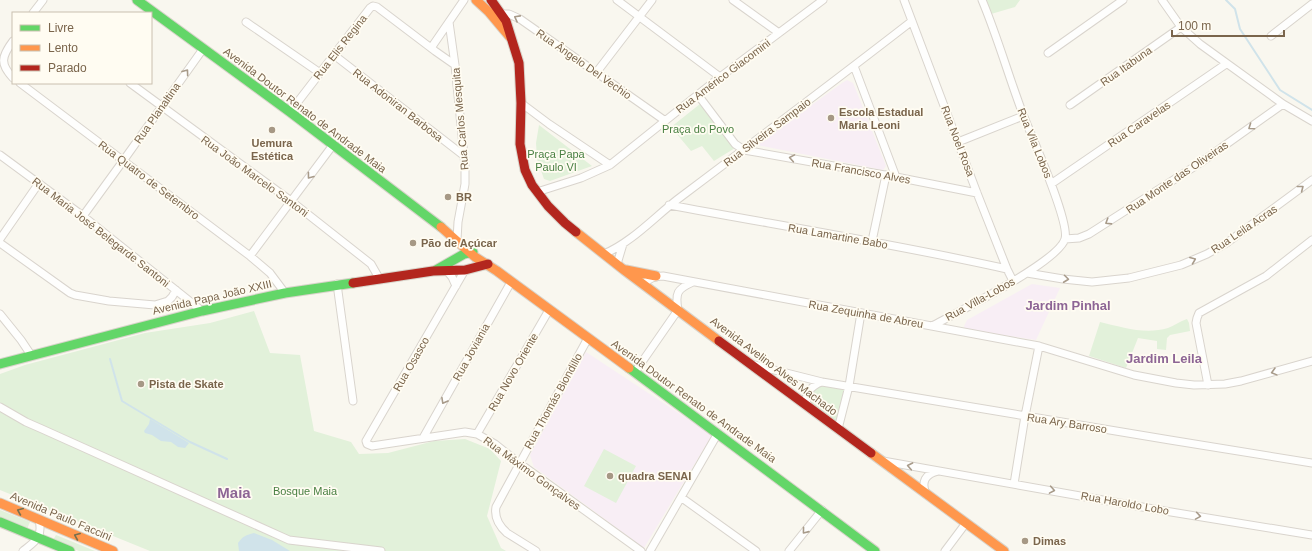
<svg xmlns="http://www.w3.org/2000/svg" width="1312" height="551" viewBox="0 0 1312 551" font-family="Arial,sans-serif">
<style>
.education{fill:#f8eef5}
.green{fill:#e2f1da}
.water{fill:#d0e3ea}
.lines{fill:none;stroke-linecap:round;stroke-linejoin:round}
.stream{stroke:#d0e3ea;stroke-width:2}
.street-casing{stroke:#d9d4cd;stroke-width:9}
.fast-casing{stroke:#d8d3ca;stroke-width:11}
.slow-casing{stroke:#d8d3ca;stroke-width:11}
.jam-casing{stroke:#d8d3ca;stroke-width:11}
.street{stroke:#fefefd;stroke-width:7}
.fast{stroke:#63d668;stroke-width:9}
.slow{stroke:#ff974d;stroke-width:9}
.jam{stroke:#b3261e;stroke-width:9}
.oneway{stroke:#a89b8a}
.oneway2{stroke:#78704f}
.poi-dot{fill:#a69885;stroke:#fffcf2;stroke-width:1.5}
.labels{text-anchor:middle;stroke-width:3.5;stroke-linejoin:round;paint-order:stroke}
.street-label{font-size:11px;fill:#7a654c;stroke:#fffcf2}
.poi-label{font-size:11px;font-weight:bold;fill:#7a654c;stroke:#fffcf2;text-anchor:start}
.park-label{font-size:11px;fill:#4a8043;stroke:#fffcf2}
.quarter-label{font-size:13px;font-weight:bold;fill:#8d6595;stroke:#fffcf2}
.district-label{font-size:15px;font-weight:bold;fill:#8d6595;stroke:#fffcf2}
</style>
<rect width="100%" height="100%" fill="#f9f7ef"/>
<path class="education" d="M 847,80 L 853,83 L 856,90 L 886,166 L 883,170 L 757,145 L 842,83 Z
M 1032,284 L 1060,288 L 1036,340 L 965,329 L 964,326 L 967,320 Z
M 586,352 L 712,435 L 644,548 L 534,467 L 530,455 Z"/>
<path class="green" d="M 986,0 L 1020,0 L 1015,7 L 991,14 Z
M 700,104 L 735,148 L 714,161 L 702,146 L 691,151 L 671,127 Z
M 539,125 L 592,166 L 550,181 L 544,179 L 537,159 L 536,143 Z
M 254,311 L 270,353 L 300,355 L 314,431 L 351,442 L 359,454 L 388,453 L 434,441 L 465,439 L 490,449 L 501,461 L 487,516 L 501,548 L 506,551 L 150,551 L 0,490 L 0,374 L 25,365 L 145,333 L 210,323 Z
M 1187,319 L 1189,323 L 1190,331 L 1170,335 L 1167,338 L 1166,350 L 1157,349 L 1157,341 L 1138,338 L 1126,368 L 1089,356 L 1100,322 C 1122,327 1145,335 1168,328 C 1174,326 1180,321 1187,319 Z
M 823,383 L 848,387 L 838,425 L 816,410 L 810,402 L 811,392 Z
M 604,449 L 636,466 L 616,503 L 584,486 Z
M 0,510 L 30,522 L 27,529 L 0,517 Z
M 56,535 L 95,551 L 79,551 L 53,540 Z"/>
<path class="water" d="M 150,419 L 189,443 L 185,448 L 178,447 L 171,442 L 161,441 L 152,435 L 145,433 L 144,431 L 149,424 Z
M 254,533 L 272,540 L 290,551 L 239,551 L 238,543 C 243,536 246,535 254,533 Z"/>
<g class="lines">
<path class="stream" d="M 1226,0 L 1235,9 L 1240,29 L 1280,90 L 1312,110
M 110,359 L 122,401 L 190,442 L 227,459"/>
<defs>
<path id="street" d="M 617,0 L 720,77
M 733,0 L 779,33
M 904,0 L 977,193 L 1007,269 L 1013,281
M 1162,0 L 1181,27 L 1200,44 L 1283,104 L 1312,121
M 33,13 L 43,0
M 502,14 L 509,14 L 520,19 L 664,120
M 246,22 L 320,73
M 449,22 L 455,65 L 465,166 L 465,184 L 458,222 L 457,240
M 1271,36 L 1312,4
M 13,41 C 1,57 0,64 13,78
M 431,48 L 464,0
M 1048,53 L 1123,0
M 334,55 L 463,155
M 854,66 L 896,177
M 596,73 L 652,0
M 20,83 L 250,256 L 270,273 L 285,293
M 130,83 L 291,201 L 371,264 L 379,278
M 698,95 L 735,144 L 744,150 L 896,177 L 977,193
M 521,103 L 549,124 L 610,165
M 1070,105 L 1181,27
M 290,112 L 370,8 L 373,6 L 377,7 L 435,51 L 455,65
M 958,142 L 1023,116
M 0,155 L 83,216 L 202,311
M 1051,184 L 1226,64
M 537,192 L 581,178 L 610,165 L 720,77 L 823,0
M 669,205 C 782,226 895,244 1007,269
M 83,216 L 123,161 L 203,49
M 0,239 L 39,183
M 1065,239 L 1079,238 L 1089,234 L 1200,163 L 1283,104
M 872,241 L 886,175
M 0,243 L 70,293 L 75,295 L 109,301 L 155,305 L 168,301 L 172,297 L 176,290
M 604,254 C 634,241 656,215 682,196 C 759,138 836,80 912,21
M 250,256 L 333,145
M 617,264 L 623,244
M 465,270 L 366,441 L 367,444 L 372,446 L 465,432 L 477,434 L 495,444 L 519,463 L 641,551
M 447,271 L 452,277 L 456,286
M 1027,273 L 1063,279 L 1092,282 L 1129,278 L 1181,265 L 1207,254 L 1228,242 L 1312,180
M 337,284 L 353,401
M 644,284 C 649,278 655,276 663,276 L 1039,346 L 1134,375 L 1176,383 L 1194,385 L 1225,384 L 1241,381 L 1312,361
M 0,314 L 21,340 L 31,355
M 932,326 C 958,312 1058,262 1065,239 C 1070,222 1032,137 1024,117 C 1009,78 998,38 982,0
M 755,365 L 822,382 L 1170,440 L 1312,463
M 635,372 L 678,310 C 675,293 677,289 693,282
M 1208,385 L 1196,323 L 1197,318 L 1199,313 L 1266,276 L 1312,240
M 0,407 L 26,422 L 42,429 L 289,540 L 381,551
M 809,407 C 801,396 812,385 822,382
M 838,429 L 849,386 L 861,313
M 477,434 L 549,310
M 423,438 L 511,282
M 883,461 L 1159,510 L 1312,535
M 1014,484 L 1025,416 L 1039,346
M 926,494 C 921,482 925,474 938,471
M 682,498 L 756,551
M 23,551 C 36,541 43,537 39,520
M 536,551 L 507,533 C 499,526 494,518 496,507 L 588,338
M 650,551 L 718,433
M 789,551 L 822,510
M 945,551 L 966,523"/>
<path id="fast" d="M 137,0 L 290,112 L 441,227
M 436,270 L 464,254 L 473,252
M 0,364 L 202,311 L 285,293 L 353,283
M 629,368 L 875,551
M 0,522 L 70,551"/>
<path id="slow" d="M 476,0 L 489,12 L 510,37
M 441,227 L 475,257 L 497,271 L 629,368
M 576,232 L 624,270 L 719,341
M 626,270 L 656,276
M 871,453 L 1004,551
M 0,503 L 113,551"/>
<path id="jam" d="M 491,0 L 506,21 L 519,63 L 521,103 L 520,144 L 525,170 L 532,185 L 548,206 L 565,223 L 576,232
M 353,283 L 433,271 L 465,270 L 488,264
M 719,341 L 871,453"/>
</defs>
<use href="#street" class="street-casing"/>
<use href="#fast" class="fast-casing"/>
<use href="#slow" class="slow-casing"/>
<use href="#jam" class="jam-casing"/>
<use href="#street" class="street"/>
<use href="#fast" class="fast"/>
<use href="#slow" class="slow"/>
<use href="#jam" class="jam"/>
</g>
<defs><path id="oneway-chevron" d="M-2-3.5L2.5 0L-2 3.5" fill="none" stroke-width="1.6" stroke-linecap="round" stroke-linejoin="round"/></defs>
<g class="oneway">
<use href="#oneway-chevron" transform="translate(517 18) rotate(-152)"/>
<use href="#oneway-chevron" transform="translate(186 72) rotate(-54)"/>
<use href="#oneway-chevron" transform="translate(1251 127) rotate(145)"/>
<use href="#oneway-chevron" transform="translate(792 158) rotate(-170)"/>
<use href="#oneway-chevron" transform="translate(310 176) rotate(127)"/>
<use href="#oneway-chevron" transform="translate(1301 188) rotate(-38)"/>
<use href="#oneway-chevron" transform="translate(1108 222) rotate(148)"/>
<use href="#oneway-chevron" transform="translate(1193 260) rotate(-22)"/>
<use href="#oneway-chevron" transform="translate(1066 279) rotate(7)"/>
<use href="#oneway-chevron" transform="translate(1274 372) rotate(165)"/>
<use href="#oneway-chevron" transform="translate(444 401) rotate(119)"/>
<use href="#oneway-chevron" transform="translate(910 466) rotate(-169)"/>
<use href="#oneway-chevron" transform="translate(1052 490) rotate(10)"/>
<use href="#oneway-chevron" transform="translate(1198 516) rotate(9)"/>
<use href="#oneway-chevron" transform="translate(805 531) rotate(129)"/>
</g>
<g class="oneway2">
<use href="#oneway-chevron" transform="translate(20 511) rotate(-157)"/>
<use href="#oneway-chevron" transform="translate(77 536) rotate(-157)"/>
</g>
<g class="poi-dot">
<circle cx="831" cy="118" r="4"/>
<circle cx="272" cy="130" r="4"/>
<circle cx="448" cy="197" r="4"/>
<circle cx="413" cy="243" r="4"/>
<circle cx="141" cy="384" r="4"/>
<circle cx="610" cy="476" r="4"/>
<circle cx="1025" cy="541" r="4"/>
</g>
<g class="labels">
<g class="street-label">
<text transform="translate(340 47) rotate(-52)" y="4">Rua Elis Regina</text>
<text transform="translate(584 64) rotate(35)" y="4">Rua Ângelo Del Vechio</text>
<text transform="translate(1126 66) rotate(-35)" y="4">Rua Itabuna</text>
<text transform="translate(723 76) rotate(-37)" y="4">Rua Américo Giacomini</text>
<text transform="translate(398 105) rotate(38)" y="4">Rua Adoniran Barbosa</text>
<text transform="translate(305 110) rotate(37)" y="4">Avenida Doutor Renato de Andrade Maia</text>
<text transform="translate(157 113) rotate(-55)" y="4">Rua Planaltina</text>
<text transform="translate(460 119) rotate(-95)" y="4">Rua Carlos Mesquita</text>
<text transform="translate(1139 124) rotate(-34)" y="4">Rua Caravelas</text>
<text transform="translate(767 132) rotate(-37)" y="4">Rua Silveira Sampaio</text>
<text transform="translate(958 141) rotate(69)" y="4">Rua Noel Rosa</text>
<text transform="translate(1035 143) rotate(68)" y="4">Rua Vila Lobos</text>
<text transform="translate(861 171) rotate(10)" y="4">Rua Francisco Alves</text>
<text transform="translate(255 176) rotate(36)" y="4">Rua João Marcelo Santoni</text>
<text transform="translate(1177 177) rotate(-34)" y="4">Rua Monte das Oliveiras</text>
<text transform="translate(149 180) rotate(37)" y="4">Rua Quatro de Setembro</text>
<text transform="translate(1244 229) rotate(-34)" y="4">Rua Leila Acras</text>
<text transform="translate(101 232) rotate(38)" y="4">Rua Maria José Belegarde Santoni</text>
<text transform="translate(838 236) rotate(10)" y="4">Rua Lamartine Babo</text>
<text transform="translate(212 297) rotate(-13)" y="4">Avenida Papa João XXIII</text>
<text transform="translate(980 299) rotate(-29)" y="4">Rua Villa-Lobos</text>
<text transform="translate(866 314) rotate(10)" y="4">Rua Zequinha de Abreu</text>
<text transform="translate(471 352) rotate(-61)" y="4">Rua Joviania</text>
<text transform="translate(411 364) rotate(-60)" y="4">Rua Osasco</text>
<text transform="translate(774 366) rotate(37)" y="4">Avenida Avelino Alves Machado</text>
<text transform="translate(513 372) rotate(-60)" y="4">Rua Novo Oriente</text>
<text transform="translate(553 401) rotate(-61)" y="4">Rua Thomás Biondillo</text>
<text transform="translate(694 401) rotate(36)" y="4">Avenida Doutor Renato de Andrade Maia</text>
<text transform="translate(1067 423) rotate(9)" y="4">Rua Ary Barroso</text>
<text transform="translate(532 473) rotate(36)" y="4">Rua Máximo Gonçalves</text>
<text transform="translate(1125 503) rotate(10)" y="4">Rua Haroldo Lobo</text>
<text transform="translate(61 516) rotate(23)" y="4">Avenida Paulo Faccini</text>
</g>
<g class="poi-label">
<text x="839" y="116">Escola Estadual<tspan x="839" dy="13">Maria Leoni</tspan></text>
<text x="272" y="147" text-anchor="middle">Uemura<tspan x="272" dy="13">Estética</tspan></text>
<text x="456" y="201">BR</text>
<text x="421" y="247">Pão de Açúcar</text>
<text x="149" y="388">Pista de Skate</text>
<text x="618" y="480">quadra SENAI</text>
<text x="1033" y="545">Dimas</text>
</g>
<g class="park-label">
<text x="698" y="133">Praça do Povo</text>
<text x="556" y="158">Praça Papa<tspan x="556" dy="13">Paulo VI</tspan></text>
<text x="305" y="495">Bosque Maia</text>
</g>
<g class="quarter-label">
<text x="1068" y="310">Jardim Pinhal</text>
<text x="1164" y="363">Jardim Leila</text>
</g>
<g class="district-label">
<text x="234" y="498">Maia</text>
</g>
</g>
<rect x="12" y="12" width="140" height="72" fill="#fffcf2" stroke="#cac0b0"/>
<rect x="20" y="25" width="20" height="6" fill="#63d668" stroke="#cac0b0"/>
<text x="48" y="32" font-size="12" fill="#7a654c">Livre</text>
<rect x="20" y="45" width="20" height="6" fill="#ff974d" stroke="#cac0b0"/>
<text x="48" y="52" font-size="12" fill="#7a654c">Lento</text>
<rect x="20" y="65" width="20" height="6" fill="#b3261e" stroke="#cac0b0"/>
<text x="48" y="72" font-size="12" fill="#7a654c">Parado</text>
<path d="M1172 30v6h112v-6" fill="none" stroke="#7a654c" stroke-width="2"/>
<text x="1178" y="30" font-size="12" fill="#7a654c" stroke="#fffcf2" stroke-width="3" paint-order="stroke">100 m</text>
</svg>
